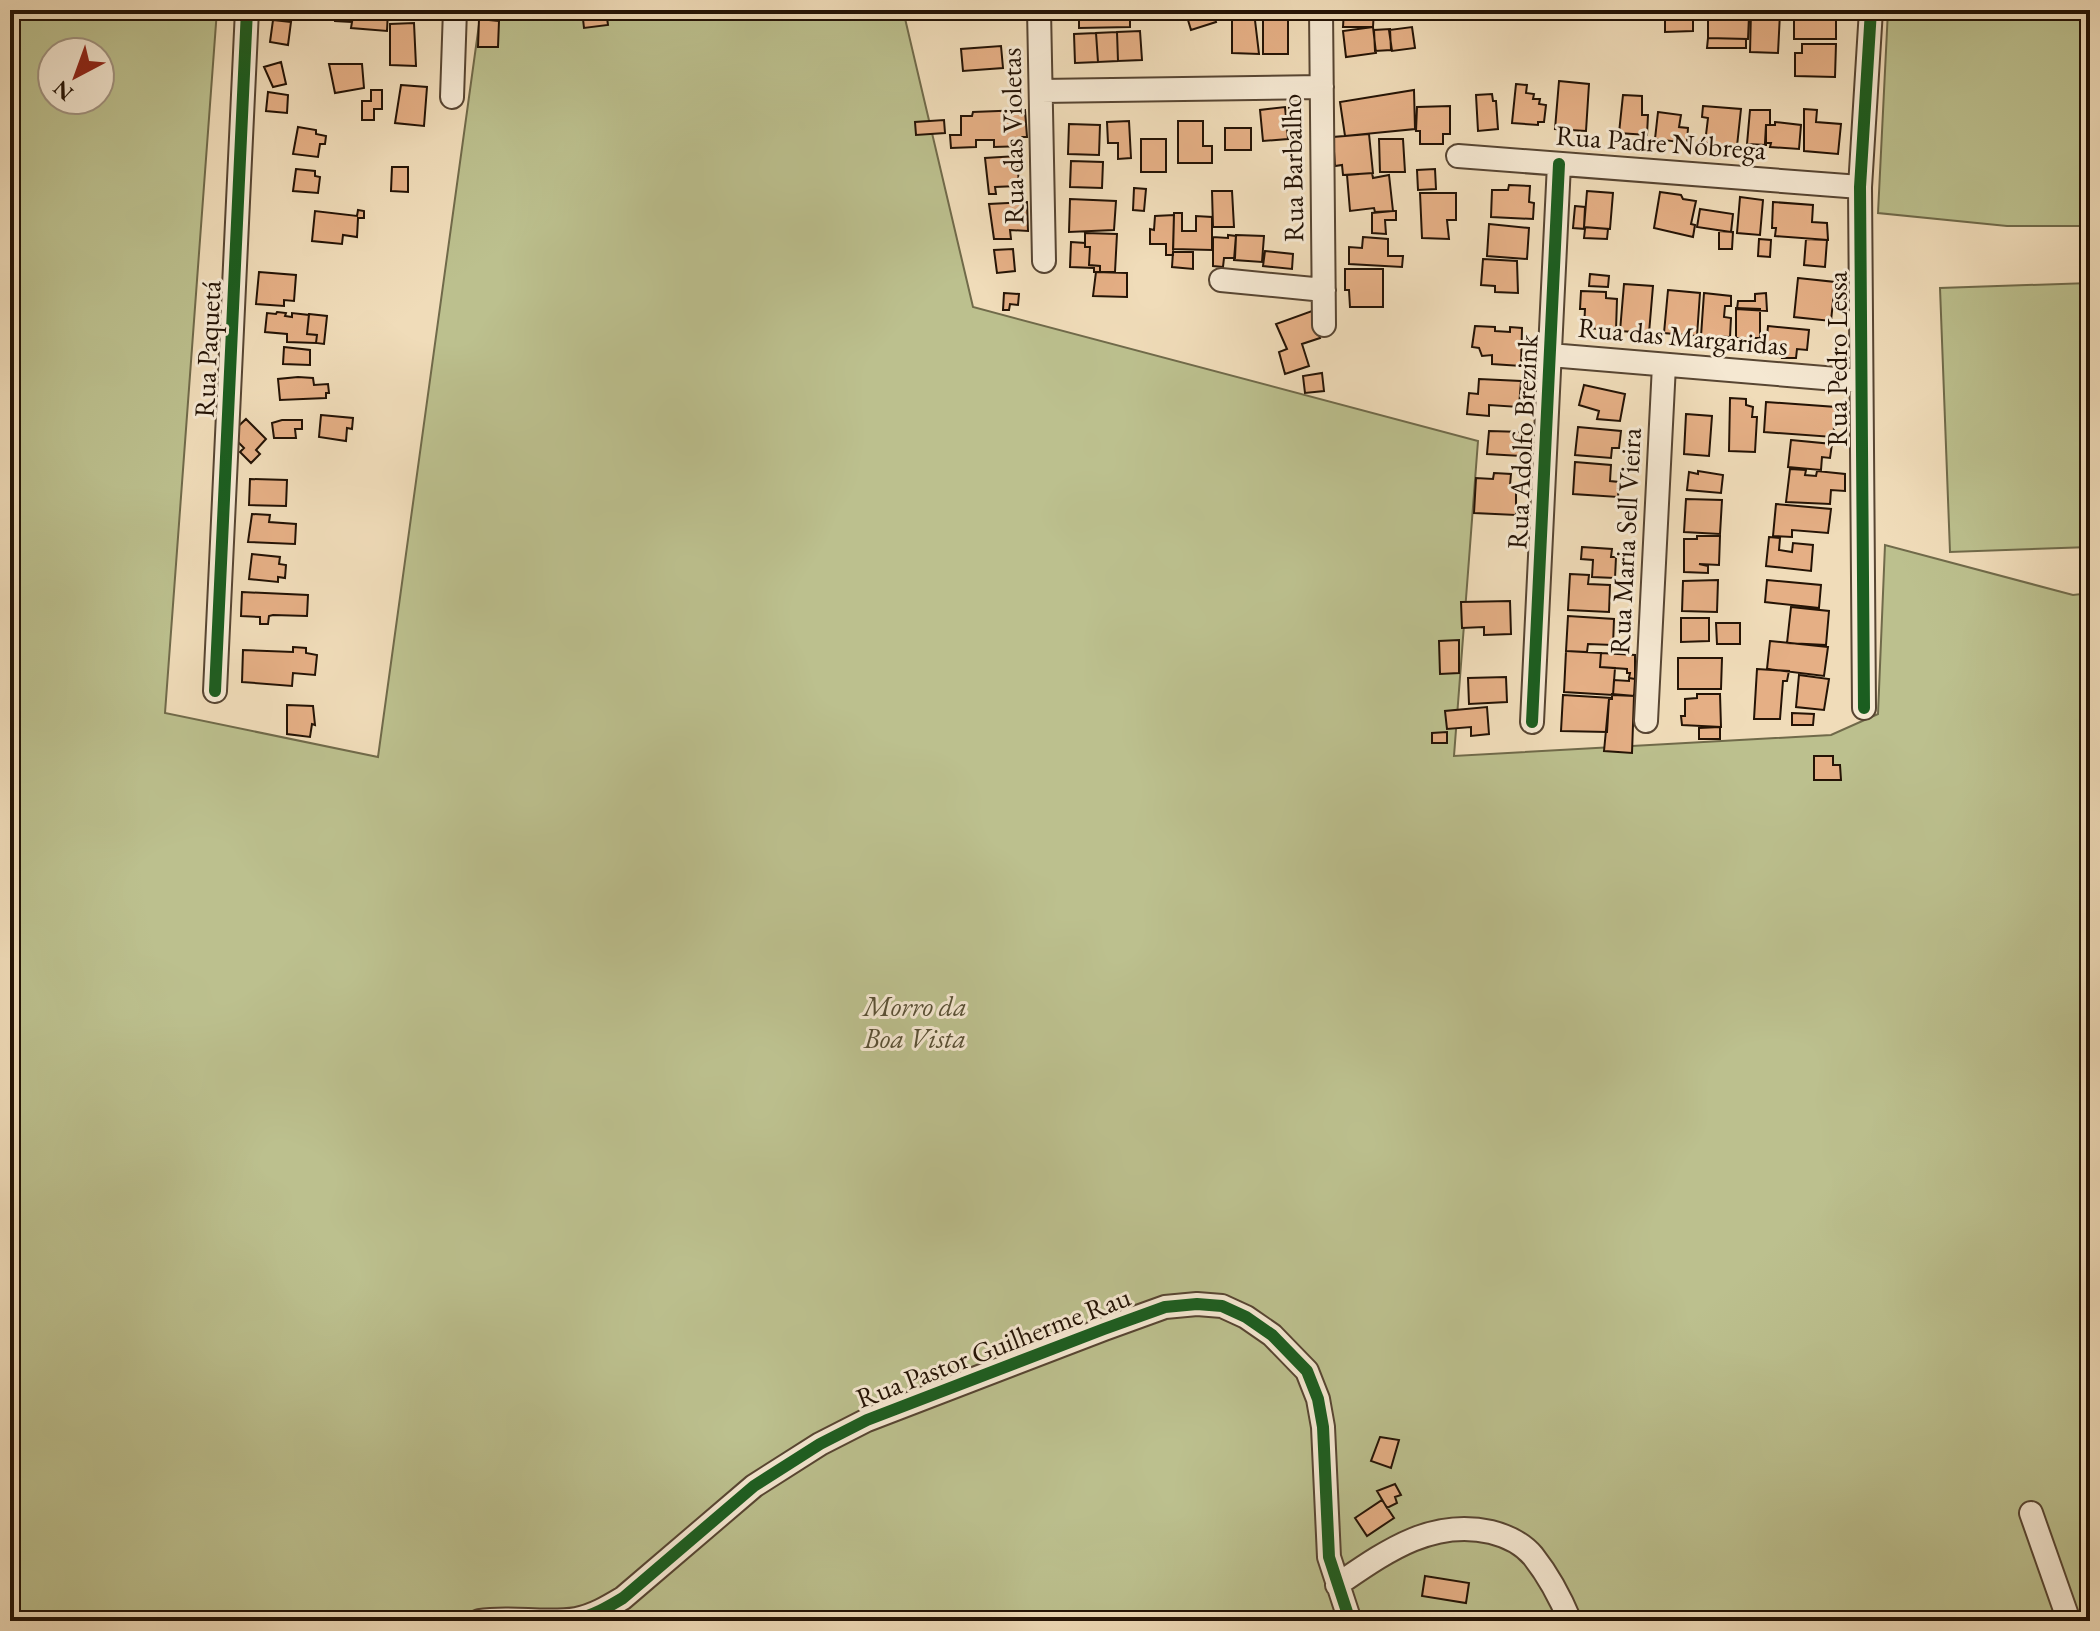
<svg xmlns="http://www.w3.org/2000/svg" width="2100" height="1631" viewBox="0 0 2100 1631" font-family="'EB Garamond',serif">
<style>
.green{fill:#bcc08e;stroke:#706a4a;stroke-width:2;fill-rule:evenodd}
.building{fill:#e5af85;stroke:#241305;stroke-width:2}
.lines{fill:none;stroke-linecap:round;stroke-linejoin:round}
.minor-casing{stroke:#574532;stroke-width:26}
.minor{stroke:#f5e8d2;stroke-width:22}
.cycleway-casing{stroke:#f5e8d2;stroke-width:17}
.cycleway{stroke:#1b5e20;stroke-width:12}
.labels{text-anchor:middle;stroke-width:6;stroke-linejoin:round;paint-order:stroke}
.street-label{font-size:28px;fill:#241305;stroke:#f5e8d2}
.park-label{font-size:28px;font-style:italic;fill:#595035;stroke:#f5e8d2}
</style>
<rect width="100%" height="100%" fill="#f0dcb9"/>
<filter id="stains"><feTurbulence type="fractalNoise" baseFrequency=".0025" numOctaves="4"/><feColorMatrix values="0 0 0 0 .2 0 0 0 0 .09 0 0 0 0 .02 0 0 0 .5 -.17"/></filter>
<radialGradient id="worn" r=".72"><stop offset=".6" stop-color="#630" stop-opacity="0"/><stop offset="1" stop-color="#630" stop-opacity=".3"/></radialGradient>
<path class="green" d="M 13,10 L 217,10 L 165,713 L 378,757 L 481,10 L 903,10 L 973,307 L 1478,441 L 1454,756 L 1831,735 L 1878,714 L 1885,545 L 2073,595 L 2090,593 L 2090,1621 L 10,1621 L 10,667 L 19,668 ZM 52,52 L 100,52 L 100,100 L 52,100 Z
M 1888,10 L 2090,10 L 2090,226 L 2007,226 L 1878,213 Z
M 2090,283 L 2090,547 L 1950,552 L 1940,288 Z"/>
<path class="building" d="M 277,10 L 293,10 L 291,22 L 276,20 Z
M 335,10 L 388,10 L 387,31 L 351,28 L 352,22 L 335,21 Z
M 582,10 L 606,10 L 608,25 L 584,28 Z
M 911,10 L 931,10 L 931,14 L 913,17 Z
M 1079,10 L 1130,10 L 1130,27 L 1079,28 Z
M 1185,10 L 1212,10 L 1216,22 L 1191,30 Z
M 1263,10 L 1288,10 L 1288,54 L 1263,54 Z
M 1344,10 L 1374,10 L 1373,27 L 1343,27 Z
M 1665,10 L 1693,10 L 1693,31 L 1665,32 Z
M 1836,10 L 1836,39 L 1794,39 L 1794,12 Z
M 1232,12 L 1254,12 L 1259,54 L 1232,53 Z
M 1751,12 L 1780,13 L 1778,53 L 1750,52 Z
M 1708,15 L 1749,16 L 1748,39 L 1708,38 Z
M 479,19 L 499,21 L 498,47 L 478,47 Z
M 273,20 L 291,22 L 288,45 L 270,42 Z
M 414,23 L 416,66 L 390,65 L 390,24 Z
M 1373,27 L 1376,53 L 1346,57 L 1343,31 Z
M 1412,27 L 1415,48 L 1392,51 L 1389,30 Z
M 1390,29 L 1391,50 L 1375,51 L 1374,30 Z
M 1140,31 L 1142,60 L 1118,61 L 1117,32 Z
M 1117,32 L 1118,61 L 1098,62 L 1096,33 Z
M 1096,33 L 1098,62 L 1075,63 L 1074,34 Z
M 1708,38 L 1746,39 L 1746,48 L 1707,48 Z
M 1802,44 L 1836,44 L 1835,77 L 1795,76 L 1795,53 L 1802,53 Z
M 1001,46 L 1003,68 L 963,71 L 961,49 Z
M 281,62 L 286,84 L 273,87 L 264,67 Z
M 329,64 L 362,64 L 364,88 L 335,93 Z
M 1559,81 L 1589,84 L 1586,131 L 1555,129 Z
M 1516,84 L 1527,85 L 1526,93 L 1534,94 L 1533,99 L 1540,99 L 1539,104 L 1546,105 L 1544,122 L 1538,122 L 1538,125 L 1512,123 Z
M 401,85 L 427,87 L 424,126 L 395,123 Z
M 371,90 L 382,90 L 382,109 L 374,109 L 374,120 L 362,120 L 362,101 L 371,101 Z
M 1414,90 L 1415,129 L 1345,136 L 1340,102 Z
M 268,92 L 288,95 L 287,113 L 266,111 Z
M 1492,94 L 1493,101 L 1496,101 L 1498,129 L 1478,131 L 1476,95 Z
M 1623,95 L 1642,96 L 1642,115 L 1648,115 L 1647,135 L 1619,133 Z
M 1450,106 L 1450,134 L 1443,134 L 1443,144 L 1420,144 L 1420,131 L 1416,131 L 1417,107 Z
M 1703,106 L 1741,109 L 1737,146 L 1705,143 L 1708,118 L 1702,117 Z
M 1285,107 L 1288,139 L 1263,141 L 1260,110 Z
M 1299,107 L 1301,143 L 1292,144 L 1289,108 Z
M 1804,109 L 1817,110 L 1816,122 L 1841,124 L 1838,154 L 1804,151 Z
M 1025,110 L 1027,137 L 1022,137 L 1023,146 L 994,147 L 994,140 L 976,140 L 976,147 L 951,148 L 950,135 L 961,135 L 961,116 L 972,116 L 973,112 Z
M 1750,110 L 1770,110 L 1770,125 L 1766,125 L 1766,145 L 1747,144 Z
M 1658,112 L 1681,115 L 1679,127 L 1688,128 L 1687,143 L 1655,139 Z
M 944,120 L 945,133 L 916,135 L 915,122 Z
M 1129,121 L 1131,158 L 1118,159 L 1118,143 L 1108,143 L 1107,122 Z
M 1178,121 L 1203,121 L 1203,146 L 1212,146 L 1212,163 L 1178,163 Z
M 1775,122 L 1801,125 L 1799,149 L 1770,147 L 1771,143 L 1765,143 L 1766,125 L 1775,125 Z
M 1069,124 L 1100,125 L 1099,155 L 1068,154 Z
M 298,127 L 316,130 L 316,134 L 326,136 L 325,144 L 320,144 L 318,157 L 293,154 Z
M 1225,128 L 1251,128 L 1251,150 L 1225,150 Z
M 1369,134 L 1373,173 L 1343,175 L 1342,165 L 1335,166 L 1333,137 Z
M 1141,139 L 1166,139 L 1166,172 L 1141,172 Z
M 1379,139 L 1403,139 L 1405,172 L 1380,172 Z
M 1017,156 L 1019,186 L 995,187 L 996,194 L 989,194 L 985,158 Z
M 1071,161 L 1103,162 L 1102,188 L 1070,187 Z
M 392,167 L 408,167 L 408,192 L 391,191 Z
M 296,169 L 315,171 L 315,176 L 320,177 L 318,193 L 293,191 Z
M 1435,169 L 1436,189 L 1418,190 L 1417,170 Z
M 1372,173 L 1373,178 L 1389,175 L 1393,211 L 1375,212 L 1374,208 L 1350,211 L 1347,175 Z
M 1509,185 L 1530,186 L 1529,202 L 1534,203 L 1533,219 L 1491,217 L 1492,190 L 1508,190 Z
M 1134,188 L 1146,189 L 1144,211 L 1133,210 Z
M 1212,191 L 1232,191 L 1234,227 L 1213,227 Z
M 1587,191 L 1613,193 L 1610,229 L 1584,227 Z
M 1660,192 L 1681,195 L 1683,199 L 1696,201 L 1691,224 L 1695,225 L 1693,237 L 1654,228 Z
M 1420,193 L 1456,193 L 1456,220 L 1447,220 L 1449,239 L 1422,238 Z
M 1740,197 L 1763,200 L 1760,235 L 1737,233 Z
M 1070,199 L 1116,201 L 1114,230 L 1069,232 Z
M 1027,202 L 1028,231 L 1010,230 L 1011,239 L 994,239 L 989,204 Z
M 1773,202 L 1813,205 L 1812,222 L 1827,223 L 1828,240 L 1775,236 L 1776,228 L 1772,228 Z
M 1575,206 L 1585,207 L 1584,227 L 1608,229 L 1607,239 L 1584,238 L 1585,229 L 1573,228 Z
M 1700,209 L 1733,214 L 1731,232 L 1697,227 Z
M 358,210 L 364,211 L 364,218 L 358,218 L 357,237 L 343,235 L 342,244 L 312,241 L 315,211 L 357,216 Z
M 1393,211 L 1396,211 L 1396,220 L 1385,220 L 1386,234 L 1372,233 L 1372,213 Z
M 1174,213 L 1182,213 L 1182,231 L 1196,231 L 1196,216 L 1212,217 L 1212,250 L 1173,249 Z
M 1174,215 L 1173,255 L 1166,255 L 1166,244 L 1150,244 L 1150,229 L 1154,230 L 1155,216 Z
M 1489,224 L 1529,228 L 1527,259 L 1487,256 Z
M 1719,231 L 1733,232 L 1732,249 L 1719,249 Z
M 1085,233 L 1117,234 L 1115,272 L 1100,272 L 1100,266 L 1089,265 L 1090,247 L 1085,247 Z
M 1228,235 L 1236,236 L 1235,258 L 1224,258 L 1223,267 L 1213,266 L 1213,237 L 1228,238 Z
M 1236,235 L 1264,236 L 1262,262 L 1234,260 Z
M 1363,237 L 1388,239 L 1388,256 L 1403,256 L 1402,267 L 1349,264 L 1349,247 L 1362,248 Z
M 1759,239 L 1771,240 L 1770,257 L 1758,256 Z
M 1806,239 L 1827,240 L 1825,267 L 1804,265 Z
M 1071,242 L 1085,243 L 1085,247 L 1090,247 L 1089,265 L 1100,266 L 1100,272 L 1094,272 L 1094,268 L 1070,267 Z
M 1013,249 L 1015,271 L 997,273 L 994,250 Z
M 1265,251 L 1293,254 L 1292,269 L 1263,266 Z
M 1173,252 L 1193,252 L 1193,269 L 1172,267 Z
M 1483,259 L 1517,261 L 1518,293 L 1495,292 L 1495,286 L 1481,285 Z
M 1345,269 L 1383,269 L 1383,307 L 1350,307 L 1349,290 L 1345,290 Z
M 259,272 L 296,275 L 294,301 L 284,300 L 284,306 L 256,304 Z
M 1096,272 L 1127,273 L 1127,297 L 1093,296 Z
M 1590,274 L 1609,276 L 1608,287 L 1589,286 Z
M 1798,278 L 1835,282 L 1831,321 L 1794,317 Z
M 1624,284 L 1653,286 L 1649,333 L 1620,331 Z
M 1668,290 L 1700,293 L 1697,336 L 1664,333 Z
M 1581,291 L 1606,292 L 1606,298 L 1617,299 L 1616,330 L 1584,328 L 1585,309 L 1580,309 Z
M 1004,293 L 1019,294 L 1018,305 L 1010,304 L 1009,310 L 1003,310 Z
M 1704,293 L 1731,296 L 1731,306 L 1725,306 L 1724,317 L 1731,318 L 1730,337 L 1701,336 Z
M 1766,293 L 1767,311 L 1737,309 L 1738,301 L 1755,301 L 1755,294 Z
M 1736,308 L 1760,309 L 1760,338 L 1736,338 Z
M 1312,311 L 1320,338 L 1302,344 L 1309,366 L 1285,374 L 1279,352 L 1287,349 L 1276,324 Z
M 277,312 L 286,313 L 285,316 L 292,317 L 292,313 L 309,315 L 307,334 L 317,335 L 316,343 L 287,342 L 287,334 L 265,332 L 267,313 L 276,314 Z
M 309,314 L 327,316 L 324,344 L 316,343 L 317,335 L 307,334 Z
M 1475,326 L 1495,327 L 1495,331 L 1510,332 L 1510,327 L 1522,328 L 1521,366 L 1492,364 L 1492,355 L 1482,356 L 1479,348 L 1472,347 Z
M 1768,326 L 1809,330 L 1807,350 L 1797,349 L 1796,358 L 1782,358 L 1783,350 L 1766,348 Z
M 284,347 L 310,350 L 310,365 L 283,364 Z
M 1322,373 L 1324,391 L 1305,393 L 1303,376 Z
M 298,377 L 313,378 L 314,385 L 328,384 L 329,393 L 326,393 L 326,398 L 280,400 L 278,379 Z
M 1479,379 L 1521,381 L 1519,407 L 1489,405 L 1489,416 L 1467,414 L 1469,393 L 1478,394 Z
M 1584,385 L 1625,394 L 1620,421 L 1597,419 L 1599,411 L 1579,405 Z
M 1730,398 L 1746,399 L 1746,405 L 1753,407 L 1752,417 L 1757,417 L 1755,452 L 1729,451 Z
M 1766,402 L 1836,407 L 1833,437 L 1764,432 Z
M 1686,414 L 1712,416 L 1709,456 L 1684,454 Z
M 321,415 L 353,418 L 352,429 L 347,428 L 346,441 L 319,437 Z
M 246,419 L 266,439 L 256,450 L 260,454 L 251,463 L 240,452 L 244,448 L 230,434 Z
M 282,420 L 302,420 L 302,429 L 295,429 L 296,438 L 274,438 L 272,423 Z
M 1578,427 L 1621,431 L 1619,448 L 1612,448 L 1611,458 L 1575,455 Z
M 1489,431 L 1523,432 L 1521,456 L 1487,454 Z
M 1791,440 L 1832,444 L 1830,458 L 1822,457 L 1821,470 L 1788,467 Z
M 1575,462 L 1611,465 L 1610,481 L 1619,482 L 1618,497 L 1573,494 Z
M 1790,469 L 1806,470 L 1805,475 L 1816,476 L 1817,471 L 1845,474 L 1845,491 L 1831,490 L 1830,504 L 1786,502 Z
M 1698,471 L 1723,475 L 1721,493 L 1687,490 L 1689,472 L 1698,474 Z
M 1494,473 L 1511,474 L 1510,485 L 1516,485 L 1516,515 L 1474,513 L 1476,478 L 1493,479 Z
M 250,479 L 287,480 L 286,506 L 249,505 Z
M 1686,499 L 1722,500 L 1720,534 L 1684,532 Z
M 1776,504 L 1831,509 L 1828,533 L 1792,530 L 1792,537 L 1773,536 Z
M 252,514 L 270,515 L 269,522 L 296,524 L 295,544 L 248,542 Z
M 1697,536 L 1720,536 L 1719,565 L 1699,564 L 1708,566 L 1708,573 L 1684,572 L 1684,539 L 1697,539 Z
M 1769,537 L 1780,538 L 1779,550 L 1792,552 L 1793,543 L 1813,545 L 1811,571 L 1766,566 Z
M 1582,547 L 1612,549 L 1611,557 L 1616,557 L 1615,578 L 1592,577 L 1593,560 L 1581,559 Z
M 252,554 L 280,557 L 279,564 L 286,565 L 285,578 L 278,577 L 278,582 L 249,579 Z
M 1570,574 L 1589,575 L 1588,584 L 1610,585 L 1609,612 L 1568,610 Z
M 1718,580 L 1717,612 L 1682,611 L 1683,581 Z
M 1767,580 L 1821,585 L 1819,608 L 1765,602 Z
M 242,592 L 308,595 L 307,616 L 273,615 L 269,616 L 268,624 L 260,624 L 260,617 L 241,616 Z
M 1510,601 L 1511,634 L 1484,635 L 1484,627 L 1462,628 L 1461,602 Z
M 1791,607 L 1829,611 L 1826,645 L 1787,643 Z
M 1568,616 L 1614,619 L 1613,645 L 1588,644 L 1587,652 L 1566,651 Z
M 1681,618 L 1709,618 L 1709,641 L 1681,642 Z
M 1716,623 L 1740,623 L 1740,644 L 1717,644 Z
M 1459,640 L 1459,673 L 1440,674 L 1439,641 Z
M 1770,641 L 1828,647 L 1824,676 L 1767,669 Z
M 293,647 L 306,648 L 306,653 L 317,655 L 315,675 L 293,673 L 292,686 L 242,682 L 243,650 L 293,652 Z
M 1566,651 L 1601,653 L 1600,667 L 1615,668 L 1613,695 L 1564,692 Z
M 1601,653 L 1635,655 L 1635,679 L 1629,678 L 1630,673 L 1627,673 L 1627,669 L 1600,667 Z
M 1678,658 L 1722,658 L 1721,689 L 1678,689 Z
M 1757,669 L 1789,671 L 1787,681 L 1783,681 L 1780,719 L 1754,719 Z
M 1799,675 L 1829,679 L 1824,710 L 1796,707 Z
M 1506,677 L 1507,702 L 1469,704 L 1468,678 Z
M 1629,678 L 1635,679 L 1634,696 L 1613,695 L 1614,680 L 1629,681 Z
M 1612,694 L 1634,696 L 1632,753 L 1604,751 L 1609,699 L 1612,699 Z
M 1697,694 L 1720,694 L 1721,727 L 1682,725 L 1681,716 L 1685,716 L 1685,699 L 1697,698 Z
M 1563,695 L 1612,698 L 1609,699 L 1607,732 L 1561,731 Z
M 287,705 L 313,706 L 315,725 L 312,724 L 310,737 L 287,734 Z
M 1487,707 L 1489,734 L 1471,736 L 1471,727 L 1447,729 L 1445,711 Z
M 1792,713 L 1814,714 L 1813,725 L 1792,725 Z
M 1720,727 L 1720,739 L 1699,739 L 1699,728 Z
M 1447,732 L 1447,743 L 1432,743 L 1432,733 Z
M 1814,756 L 1833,756 L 1833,765 L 1840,765 L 1841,780 L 1814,780 Z
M 1380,1437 L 1399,1440 L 1391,1468 L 1371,1461 Z
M 1395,1484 L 1401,1495 L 1395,1497 L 1397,1503 L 1387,1508 L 1377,1491 Z
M 1382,1500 L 1394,1518 L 1367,1536 L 1355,1518 Z
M 1425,1576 L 1469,1583 L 1466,1603 L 1422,1596 Z"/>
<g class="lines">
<defs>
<path id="minor" d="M 1039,10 L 1044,261
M 1321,10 L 1324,325
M 1041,91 L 1322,87
M 452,97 L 455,10
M 1458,156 L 1860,187
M 1221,280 L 1324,290
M 1550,355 L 1860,381
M 215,691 L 247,10
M 1864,708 L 1860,187 L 1871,10
M 1646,721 L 1664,365
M 1532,722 L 1559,164
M 2031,1513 L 2069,1621
M 1337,1585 C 1384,1553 1431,1518 1491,1532 C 1507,1536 1522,1543 1533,1556 C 1548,1575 1561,1599 1570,1621
M 479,1621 C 511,1616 545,1624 576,1619 C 593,1616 608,1607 623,1598 L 754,1486 L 820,1444 L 867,1420 L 1104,1329 L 1165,1307 L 1197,1304 L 1222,1306 L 1246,1317 L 1272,1335 L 1307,1371 L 1318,1399 L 1323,1427 L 1329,1557 L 1350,1621"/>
</defs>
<use href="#minor" class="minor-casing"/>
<use href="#minor" class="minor"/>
<defs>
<path id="cycleway" d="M 215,691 L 247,10
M 1864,708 L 1860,187 L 1871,10
M 1532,722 L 1559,164
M 479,1621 C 511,1616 545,1624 576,1619 C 593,1616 608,1607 623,1598 L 754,1486 L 820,1444 L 867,1420 L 1104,1329 L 1165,1307 L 1197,1304 L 1222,1306 L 1246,1317 L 1272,1335 L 1307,1371 L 1318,1399 L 1323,1427 L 1329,1557 L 1350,1621"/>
</defs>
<use href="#cycleway" class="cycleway-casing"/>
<use href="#cycleway" class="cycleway"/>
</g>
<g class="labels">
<g class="street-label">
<text transform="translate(1012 136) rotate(-91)" y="10">Rua das Violetas</text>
<text transform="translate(1661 142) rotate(4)" y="10">Rua Padre Nóbrega</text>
<text transform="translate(1292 168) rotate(-91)" y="10">Rua Barbalho</text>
<text transform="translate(1683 336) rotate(5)" y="10">Rua das Margaridas</text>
<text transform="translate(207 349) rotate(-87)" y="10">Rua Paquetá</text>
<text transform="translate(1837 359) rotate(-90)" y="10">Rua Pedro Lessa</text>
<text transform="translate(1522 442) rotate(-87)" y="10">Rua Adolfo Brezink</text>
<text transform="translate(1625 541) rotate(-87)" y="10">Rua Maria Sell Vieira</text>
<text transform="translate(993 1347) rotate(-21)" y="10">Rua Pastor Guilherme Rau</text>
</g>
<g class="park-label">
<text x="915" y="1016">Morro da<tspan x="915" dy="32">Boa Vista</tspan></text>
</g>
</g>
<rect width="2100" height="1631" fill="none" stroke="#f0dcb9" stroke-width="40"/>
<rect x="12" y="12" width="2076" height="1607" fill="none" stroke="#241305" stroke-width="4"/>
<rect x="20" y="20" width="2060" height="1591" fill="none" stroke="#241305" stroke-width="2"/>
<g transform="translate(76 76) rotate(221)"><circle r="38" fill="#f5e8d2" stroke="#a19380" stroke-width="2"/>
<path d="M0-6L14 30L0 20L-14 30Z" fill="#8f2418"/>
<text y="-12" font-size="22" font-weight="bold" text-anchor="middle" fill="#241305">N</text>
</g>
<rect width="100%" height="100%" filter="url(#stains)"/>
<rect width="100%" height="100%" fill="url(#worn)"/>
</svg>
